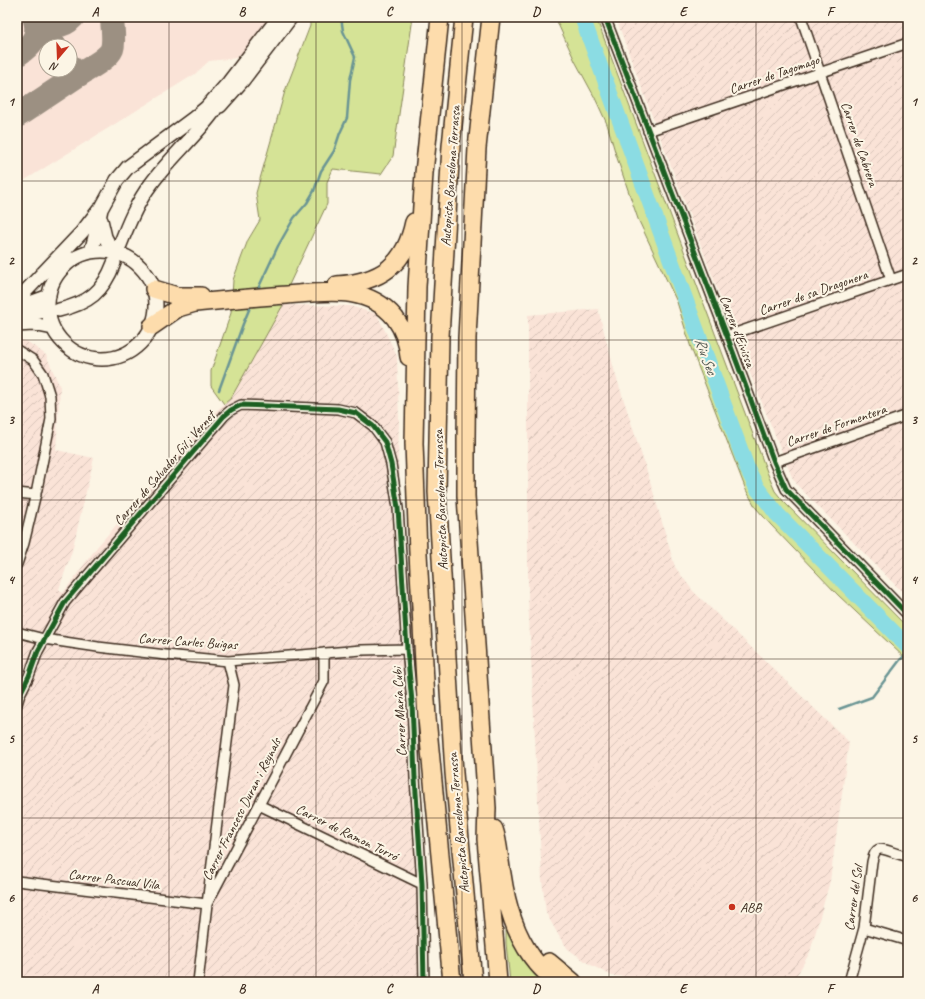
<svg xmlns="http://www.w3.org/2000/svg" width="925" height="999" viewBox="0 0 925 999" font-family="Caveat,sans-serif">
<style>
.built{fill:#fae3d7;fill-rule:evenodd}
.industrial{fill:url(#industrial-furrows)}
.green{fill:#d5e396;stroke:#88865a}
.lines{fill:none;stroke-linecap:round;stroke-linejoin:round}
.stream{stroke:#6b9594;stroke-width:2.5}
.river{stroke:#8bdce3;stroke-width:16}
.taxiway{stroke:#9c9082;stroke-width:24}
.secondary-tunnel{stroke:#d5ccbd;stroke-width:13;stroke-dasharray:13 6;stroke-linecap:butt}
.street-casing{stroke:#3b2a1e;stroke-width:12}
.secondary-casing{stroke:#3b2a1e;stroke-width:16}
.highway-casing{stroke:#3b2a1e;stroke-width:20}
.street{stroke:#fcf5e5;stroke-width:9}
.secondary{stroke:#fcf5e5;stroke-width:13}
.highway{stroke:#fddcac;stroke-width:17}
.cycleway-casing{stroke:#fcf5e5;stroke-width:8}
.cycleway{stroke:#1b5e20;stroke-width:5}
.grid{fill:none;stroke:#3b2a1e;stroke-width:1;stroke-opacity:0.55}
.poi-dot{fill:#c8321e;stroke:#fcf5e5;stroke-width:1.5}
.labels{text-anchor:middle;stroke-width:4;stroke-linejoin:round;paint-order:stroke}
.street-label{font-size:14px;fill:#3b2a1e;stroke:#fcf5e5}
.poi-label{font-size:14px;fill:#3b2a1e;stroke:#fcf5e5;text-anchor:start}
.water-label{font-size:15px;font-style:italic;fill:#4f564f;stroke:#fcf5e5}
.neatline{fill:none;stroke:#3b2a1e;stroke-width:1.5}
.grid-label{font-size:13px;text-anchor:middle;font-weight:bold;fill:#3b2a1e}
</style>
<defs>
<pattern id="industrial-furrows" width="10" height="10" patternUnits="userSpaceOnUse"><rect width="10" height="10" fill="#fae3d7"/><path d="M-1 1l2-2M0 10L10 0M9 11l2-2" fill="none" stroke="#d7c3b8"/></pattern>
</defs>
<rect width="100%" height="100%" fill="#fcf5e5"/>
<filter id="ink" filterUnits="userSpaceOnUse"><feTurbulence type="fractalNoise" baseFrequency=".025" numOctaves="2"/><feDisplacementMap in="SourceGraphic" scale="8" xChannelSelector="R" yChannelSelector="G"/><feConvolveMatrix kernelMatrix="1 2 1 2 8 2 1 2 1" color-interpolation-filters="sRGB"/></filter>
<g filter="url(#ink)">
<path class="built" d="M 17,17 L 274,17 L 247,48 L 236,58 L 209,61 L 195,74 L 17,185 ZM 46,46 L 70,46 L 70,70 L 46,70 Z"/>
<path class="industrial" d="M 617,17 L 908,17 L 908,598 L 798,486 L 792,477 L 737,341 L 654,121 L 617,21 Z
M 283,305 L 350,306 L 377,314 L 397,356 L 399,420 L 398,459 L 415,649 L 430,982 L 17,982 L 17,338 L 28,342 L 46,355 L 60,387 L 56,450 L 94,458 L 72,551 L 59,589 L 63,593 L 97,547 L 213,414 L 231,398 Z
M 598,309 L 615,373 L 650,481 L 675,567 L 693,591 L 849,742 L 830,881 L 810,952 L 793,982 L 709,982 L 612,976 L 589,964 L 568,949 L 560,938 L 546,913 L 542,880 L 528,597 L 528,315 Z"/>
<path class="green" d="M 310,17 L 413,17 L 393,156 L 381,174 L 333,169 L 327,182 L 327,204 L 289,285 L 283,305 L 231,398 L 224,404 L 211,386 L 211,371 L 231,313 L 233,280 L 248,240 L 260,220 L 256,193 L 285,91 L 310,26 Z
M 557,17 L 596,17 L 769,477 L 775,491 L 784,502 L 908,628 L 908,661 L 838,595 L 771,525 L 756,508 L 746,490 L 691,348 L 677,302 L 638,219 L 616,155 L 607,124 L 595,98 L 575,61 L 558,24 Z
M 506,929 L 519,951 L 545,982 L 510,982 L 506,943 Z"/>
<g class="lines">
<path class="stream" d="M 257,291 L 278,246 L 294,218 L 307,203 L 314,191 L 321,171 L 334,151 L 340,133 L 347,118 L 350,80 L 355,57 L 343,31 L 341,17
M 219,390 L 243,324 L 251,305
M 839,709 L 872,697 L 900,660 L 908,653"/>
<path class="river" d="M 582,17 L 747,468 L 757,488 L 777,514 L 908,647"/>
<path class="taxiway" d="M 34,17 L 55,46
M 35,17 C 49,25 60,31 73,17
M 17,55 C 32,45 41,36 34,17
M 77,76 C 86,70 108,59 112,49 C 115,39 112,27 112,17
M 17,116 L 77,76 L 70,66"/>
<path class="secondary-tunnel" d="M 40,312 L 59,310"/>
<defs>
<path id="street" d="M 605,17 L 727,336 L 774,462 L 786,489 L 908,615
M 801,17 L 891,280
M 648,131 L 908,43
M 727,336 L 908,274
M 17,350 L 33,360 L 43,374 L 50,396 L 51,419 L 37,489 L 24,543 L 17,564
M 774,462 L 908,415
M 17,493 L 36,495
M 17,632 L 44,639 L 98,647 L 166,655 L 228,661 L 362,650 L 407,649
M 17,704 L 20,694 L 29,676 L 38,651 L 65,602 L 224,416 L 231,410 L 241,405 L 338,409 L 356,413 L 373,426 L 385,442 L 391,464 L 398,508 L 407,649 L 412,702 L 415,778 L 422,884 L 424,982
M 259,805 L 422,884
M 17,881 L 207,904 L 234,685 L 228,661
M 864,928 L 908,941
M 198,982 L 207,904 L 324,681 L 324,653
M 849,982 L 864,928 L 872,862 C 875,847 879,847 892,852 C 897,854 903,855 908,857"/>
<path id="secondary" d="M 220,106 L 243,80 L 291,17
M 101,220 L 105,237 L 113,252
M 120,245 C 128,224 137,202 151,184 C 170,158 195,137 214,111
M48 305a54 54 0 1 1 108 0a54 54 0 1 1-108 0Z
M 91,252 L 96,233 L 101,209 L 117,180 L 128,167 L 194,118 L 206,108 L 229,82 L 279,17
M 17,298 L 25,292 L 82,232 L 99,210
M 17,305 L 27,304 L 49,296
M 59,310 C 89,303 103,292 114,263
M 17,314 L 40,312
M 17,325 L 33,324 L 53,328"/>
<path id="highway" d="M 440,17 L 424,173 L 417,287 L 414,443 L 418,553 L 427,718 L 452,982
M 464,17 L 451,146 L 440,337 L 437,492 L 454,773 L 473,982
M 491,17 L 477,148 L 467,338 L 466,439 L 466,496 L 487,808 L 486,839 L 498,982
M 337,285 C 380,282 405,266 414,222
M 154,289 L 177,296 L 201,296
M 152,326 L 178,308 L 195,303 C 226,300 256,297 287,295 C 324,292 368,284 395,318 C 403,329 408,343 409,357
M 494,829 C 499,843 499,859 502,874 C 506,902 515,934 532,957 C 539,967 547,974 556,982
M 549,962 L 573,982"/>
</defs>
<use href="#street" class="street-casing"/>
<use href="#secondary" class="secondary-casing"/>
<use href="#highway" class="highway-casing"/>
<use href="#street" class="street"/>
<use href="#secondary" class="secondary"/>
<use href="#highway" class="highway"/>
<defs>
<path id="cycleway" d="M 605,17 L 727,336 L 774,462 L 786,489 L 908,615
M 17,704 L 20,694 L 29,676 L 38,651 L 65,602 L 224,416 L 231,410 L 241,405 L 338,409 L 356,413 L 373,426 L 385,442 L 391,464 L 398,508 L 407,649 L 412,702 L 415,778 L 422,884 L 424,982"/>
</defs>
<use href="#cycleway" class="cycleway-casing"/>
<use href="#cycleway" class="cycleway"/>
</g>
</g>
<path class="grid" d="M 169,17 L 169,982M 316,17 L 316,982M 462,17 L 462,982M 609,17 L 609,982M 756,17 L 756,982M 17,181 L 908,181M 17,340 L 908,340M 17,500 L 908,500M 17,659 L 908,659M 17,818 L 908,818"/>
<circle class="poi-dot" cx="732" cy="907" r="4"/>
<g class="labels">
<g class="street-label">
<text transform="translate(774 74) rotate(-19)" y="5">Carrer de Tagomago</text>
<text transform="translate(860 144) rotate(71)" y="5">Carrer de Cabrera</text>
<text transform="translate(450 176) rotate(-86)" y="5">Autopista Barcelona-Terrassa</text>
<text transform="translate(813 292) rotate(-19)" y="5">Carrer de sa Dragonera</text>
<text transform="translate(738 331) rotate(69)" y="5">Carrer d'Eivissa</text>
<text transform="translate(836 425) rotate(-19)" y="5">Carrer de Formentera</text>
<text transform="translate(164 468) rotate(-49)" y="5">Carrer de Salvador Gil i Vernet</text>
<text transform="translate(440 500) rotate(-92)" y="5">Autopista Barcelona-Terrassa</text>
<text transform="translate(188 641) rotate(4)" y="5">Carrer Carles Buigas</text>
<text transform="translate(399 712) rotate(-93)" y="5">Carrer María Cubi</text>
<text transform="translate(241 809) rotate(-63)" y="5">Carrer Francesc Duran i Reynals</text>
<text transform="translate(458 823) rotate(-95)" y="5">Autopista Barcelona-Terrassa</text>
<text transform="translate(347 832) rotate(26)" y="5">Carrer de Ramon Turró</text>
<text transform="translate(114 879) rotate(7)" y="5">Carrer Pascual Vila</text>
<text transform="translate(853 898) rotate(-82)" y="5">Carrer del Sol</text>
</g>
<g class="poi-label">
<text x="740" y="912">ABB</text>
</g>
<g class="water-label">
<text transform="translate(706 356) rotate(70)" y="5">Riu Sec</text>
</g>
</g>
<rect width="925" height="999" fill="none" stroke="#fcf5e5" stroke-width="44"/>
<g transform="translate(58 58) rotate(199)"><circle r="19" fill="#fcf5e5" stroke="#afa495"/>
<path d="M0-3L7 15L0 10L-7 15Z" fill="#c8321e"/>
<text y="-6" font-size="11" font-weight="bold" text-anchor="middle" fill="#3b2a1e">N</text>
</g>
<rect x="22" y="22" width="881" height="955" class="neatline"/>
<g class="grid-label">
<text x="95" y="16">A</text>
<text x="242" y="16">B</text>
<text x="389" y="16">C</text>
<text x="536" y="16">D</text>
<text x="683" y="16">E</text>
<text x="830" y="16">F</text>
<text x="11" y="106">1</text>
<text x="914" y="106">1</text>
<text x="11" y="265">2</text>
<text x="914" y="265">2</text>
<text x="11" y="424">3</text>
<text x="914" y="424">3</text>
<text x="11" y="584">4</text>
<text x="914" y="584">4</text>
<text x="11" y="743">5</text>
<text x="914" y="743">5</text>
<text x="11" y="902">6</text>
<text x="914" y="902">6</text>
<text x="95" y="993">A</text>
<text x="242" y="993">B</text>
<text x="389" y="993">C</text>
<text x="536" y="993">D</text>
<text x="683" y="993">E</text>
<text x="830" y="993">F</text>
</g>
</svg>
